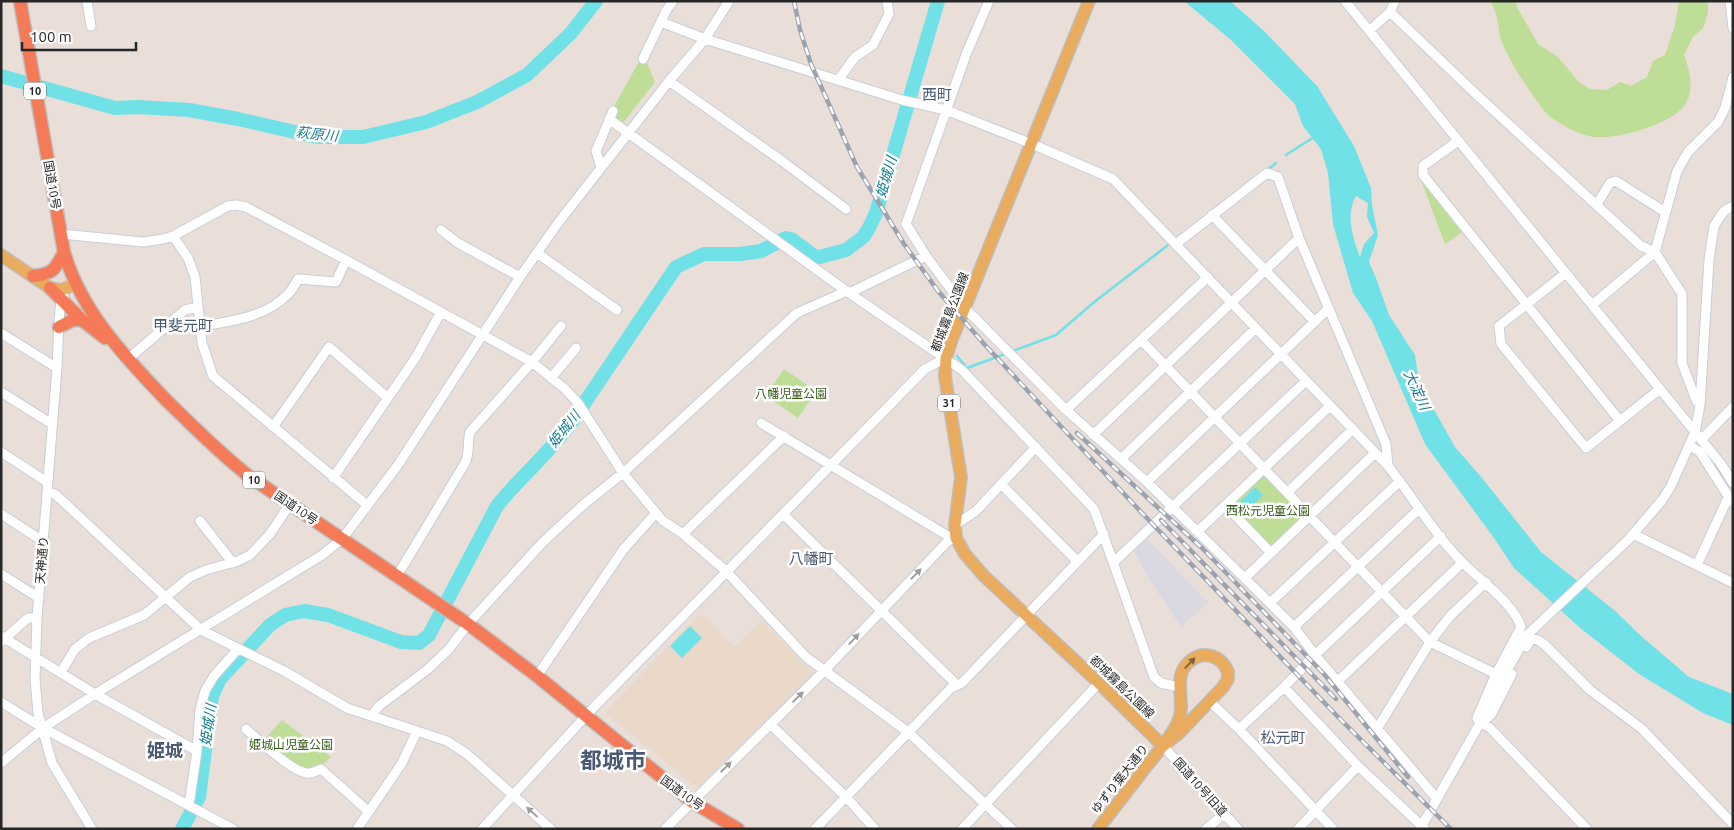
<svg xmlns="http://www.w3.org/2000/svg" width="1734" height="830" viewBox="0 0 1734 830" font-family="Ubuntu,'Noto Sans JP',sans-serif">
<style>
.industrial{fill:#dad9e1}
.education{fill:#ead8c8}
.green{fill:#bede97}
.water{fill:#6fe1e7;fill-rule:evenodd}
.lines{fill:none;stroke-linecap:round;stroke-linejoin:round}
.stream{stroke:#6fe1e7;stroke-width:2.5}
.river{stroke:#6fe1e7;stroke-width:14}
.minor-casing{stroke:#c7ced8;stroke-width:11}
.major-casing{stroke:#bebebe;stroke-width:14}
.highway-casing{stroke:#bebebe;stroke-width:15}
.minor{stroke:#fff;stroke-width:9}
.major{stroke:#e9ab5e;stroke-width:11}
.highway{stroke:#f57a57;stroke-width:12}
.rail-casing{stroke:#9ca3b0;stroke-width:4.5}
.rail{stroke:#fff;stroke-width:2.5;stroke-dasharray:8;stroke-linecap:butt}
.oneway{fill:#9e9e9e}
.oneway2{fill:#7e6240}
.labels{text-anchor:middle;stroke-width:5;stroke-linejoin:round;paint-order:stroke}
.shield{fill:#fff;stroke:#686868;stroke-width:1}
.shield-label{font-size:11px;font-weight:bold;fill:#272727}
.street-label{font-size:12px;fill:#272727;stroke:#fff}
.park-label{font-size:12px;fill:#385e1c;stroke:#fff}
.water-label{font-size:14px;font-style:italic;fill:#137d8e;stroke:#fff}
.quarter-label{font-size:15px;fill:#4a5a74;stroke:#fff}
.district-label{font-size:18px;font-weight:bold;fill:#4a5a74;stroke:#fff}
.town-label{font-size:22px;font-weight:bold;fill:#4a5a74;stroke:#fff}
</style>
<rect width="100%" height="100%" fill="#e9ded8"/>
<path class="industrial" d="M 1147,539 L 1208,602 L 1181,627 L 1151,582 L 1134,551 Z"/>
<path class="education" d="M 700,614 L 735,647 L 761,620 L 813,674 L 699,787 L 695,786 L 605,712 Z"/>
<path class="green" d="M 1490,1 L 1516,1 L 1517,7 L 1538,44 L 1558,57 L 1579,82 L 1590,89 L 1607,90 L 1620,82 L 1631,86 L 1647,77 L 1653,61 L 1665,55 L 1675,25 L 1679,1 L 1708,1 L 1708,13 L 1703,28 L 1693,37 L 1684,55 C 1690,70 1695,92 1684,106 C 1670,125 1611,142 1589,136 C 1578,134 1556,122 1548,115 C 1535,101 1505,55 1500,37 C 1497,22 1499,16 1490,1 Z
M 641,58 L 646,61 L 655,82 L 623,123 L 613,117 L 612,110 Z
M 1420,178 L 1464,231 L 1445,244 Z
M 784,369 L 816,391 L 798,418 L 766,396 Z
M 1264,468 L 1310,516 L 1270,552 L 1226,506 Z
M 282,720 L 331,757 C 328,760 323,765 319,767 C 298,774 278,753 263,741 Z"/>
<path class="water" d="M 1184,1 L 1230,1 L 1264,31 L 1317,86 L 1354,146 L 1371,188 L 1372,205 L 1378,235 L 1369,262 L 1376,278 L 1389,315 L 1415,355 L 1419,383 L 1455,447 L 1482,478 L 1541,552 L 1614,610 L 1641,636 L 1689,677 L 1733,694 L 1733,725 L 1703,713 L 1639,674 L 1579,627 L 1514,568 L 1494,538 L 1425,444 L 1372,321 L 1353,293 L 1333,224 L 1328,173 L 1321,149 L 1303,126 L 1295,104 L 1231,40 ZM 1356,196 L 1368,203 L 1367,217 L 1374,233 L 1364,244 L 1360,257 C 1353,239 1345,214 1356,196 Z
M 1255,487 L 1263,495 L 1246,512 L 1238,504 Z
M 690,626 L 702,638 L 682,658 L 670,646 Z"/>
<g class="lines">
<path class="stream" d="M 1286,155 L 1314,137
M 1266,171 L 1276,163
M 957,356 L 967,368 L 1056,335 L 1093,303 L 1172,242"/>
<path class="river" d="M 1,76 L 115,108 L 138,107 L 189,110 L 238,119 L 317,137 L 363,137 L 426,122 L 477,102 L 527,75 L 571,33 L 596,1
M 182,829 L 199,797 L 212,696 L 220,679 L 270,625 L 285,615 L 304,611 L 328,615 L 401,642 L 419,643 L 429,635 L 497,506 C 519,478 547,455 569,426 L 676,267 L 704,254 L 740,254 L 761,251 L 786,238 L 791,239 L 814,256 L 820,257 L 827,255 L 846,250 L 863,237 L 869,228 L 876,213 L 938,1"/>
<defs>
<path id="minor" d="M 87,1 L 91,26
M 989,1 L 967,52 L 906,224 L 926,256 L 965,308 L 1066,410 L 1147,482 L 1294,627 L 1315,655 L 1437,799
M 1345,1 L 1721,464 L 1733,483
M 1730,1 L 1733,28
M 1390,12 L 1479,97 L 1641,246 L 1655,252 L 1682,294 L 1682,363 L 1696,400 L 1700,405
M 661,22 L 705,39 L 902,100 L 946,110 L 1032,144 L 1113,179 L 1388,466 C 1413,497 1434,534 1463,563 C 1480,580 1514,604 1521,627 L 1496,674 L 1477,718 L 1480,723 L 1489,727 L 1587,829
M 1369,31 L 1390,12 L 1395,1
M 643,59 L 666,11 L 673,1
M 839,79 L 855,57 L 873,45 L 889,14 L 887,1
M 669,81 L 782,161 L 846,209
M 609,119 L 849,293 L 962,370 L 1094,509 L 1154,677 L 1161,683 L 1179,687
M 1458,141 L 1423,166 L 1423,175 L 1620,421
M 601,167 L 596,151 L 613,111
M 1597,204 L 1610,183 L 1616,181 L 1665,212
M 1212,215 L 1315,322
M 441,230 L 458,243 L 520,277
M 61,234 L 143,242 L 163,239 L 173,236 L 228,206 L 237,205 L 246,207 L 346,260 L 532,362 L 565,389 L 578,403 L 623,473 L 662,520 L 683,534 L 726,571 L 806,657 L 908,732 L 1012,829
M 173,236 L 188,258 L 195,277 L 202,343 L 213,376 L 367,505
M 1176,244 L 1267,173 L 1278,177 L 1299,238 L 1386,444 L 1388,466
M 537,253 L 617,310
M 1566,273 L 1499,326 L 1501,344 L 1586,448 L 1660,389
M 849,293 L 926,256
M 64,297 L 61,300 L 59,320 L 57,368 L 37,618 L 35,679 L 38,713 L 52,763 L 92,829
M 1592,305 L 1655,252 L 1677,171 L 1688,152 L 1718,122 L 1725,108 L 1733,77
M 199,327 C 229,321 265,318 287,295 C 292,291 295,284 298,279 L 336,282 L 346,260
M 1,333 L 57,368
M 1141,340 L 1430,642 L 1496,674
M 127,360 L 185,310 L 198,307
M 551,378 L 576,348
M 1,392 L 52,424
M 1066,410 L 1208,277
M 761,423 L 948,536 L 956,538
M 273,427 L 329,347 L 388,398
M 1093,435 L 1299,238
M 1701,440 L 1733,407
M 1689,445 L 1700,452 L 1732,502
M 1,452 L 47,482
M 1121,459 L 1256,328
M 333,478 L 416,357 L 441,312
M 1147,482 L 1328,309
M 1001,484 L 1077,561
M 47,492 L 55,494 L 201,630 L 284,671 L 347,708 L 447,741 L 467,754 L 551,829
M 1288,492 L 1353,429
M 1226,506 L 1270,552
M 1,514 L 44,542
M 783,514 L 957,685
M 200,521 L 233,563
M 955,525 L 976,511 L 1036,447
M 1198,531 L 1330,406
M 683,534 L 784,436
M 1633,534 L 1733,583
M 1114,562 L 1306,381
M 1697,565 L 1727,500 L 1730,498
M 1,574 L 39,598
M 397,576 L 465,463 C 470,453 467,443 470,432 L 532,362 L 561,326
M 1245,578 L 1375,453
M 1270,603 L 1400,481
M 1294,627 L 1419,509
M 1,636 L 95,694 L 197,751
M 1,642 L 28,618 L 37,618
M 1526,647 L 1531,639 L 1538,640 L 1545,645 L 1590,690 L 1641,728 L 1733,824
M 61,672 L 75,649 L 89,638 L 144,615 L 190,577 L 206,570 L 238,561 L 250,555 L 270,534 L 290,504
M 537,676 L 623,550 L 656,513
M 1337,682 L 1462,563
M 1284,687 L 1315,655 L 1441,536
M 1209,701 L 1239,729 L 1333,829
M 1,702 L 43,728 L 233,829
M 371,716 L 379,706 L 428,669 L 449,649 L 468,624 L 543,542 L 583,505 L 623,473 L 797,313 L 847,291
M 1482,722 L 1491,715 L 1512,674
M 770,724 L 846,797 L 875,829
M 246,729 C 258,740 290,770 306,773 C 311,774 316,771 321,769 L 369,812
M 1239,729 L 1284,687 L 1358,766 L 1425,829
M 1377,729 L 1430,642 L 1450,616 L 1486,582
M 1163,746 L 1238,829
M 1,763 L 43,728 L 95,694 L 322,555 L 342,539 L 398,465 L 520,277 L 558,223 L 669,81 L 705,39 L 729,1
M 189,805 L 197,751 L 200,710 L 205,691 L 214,676 L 238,649
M 357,829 L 402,763 L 417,731
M 482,829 L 595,706 L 925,369 L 946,358
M 665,829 L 825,670 L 948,541 L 956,538
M 815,829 L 951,688 L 962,683 L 1104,534
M 962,829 L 1099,683
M 1206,829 L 1224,814
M 1298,829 L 1358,766
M 1420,829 L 1480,723 L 1510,665 L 1527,635 L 1629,539 L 1663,499 L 1671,486 L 1695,432 L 1700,405 L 1709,260 L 1714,226 L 1724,211 L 1733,206"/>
<path id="major" d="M 1089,1 L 952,339 L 946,358 L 945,377 L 961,477 L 955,525 L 956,538 L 965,554 L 984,576 L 1099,683 L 1163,746
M 1,255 L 50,288 L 61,290 L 76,284
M 1098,829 C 1114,808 1130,788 1145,768 C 1156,754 1169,740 1177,724 C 1188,704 1171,679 1188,663 C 1202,649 1221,655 1228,672 L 1228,679 L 1223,687 L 1180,732 L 1163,746"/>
<path id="highway" d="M 20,1 L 64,252 C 81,311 124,356 165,399 C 193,426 219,453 250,477 L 468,624 L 537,676 L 691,801 L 738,829
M 33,276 C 54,274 55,269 64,252
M 50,288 L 82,320 L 105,338
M 59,327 L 73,320 L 82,320"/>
</defs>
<use href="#minor" class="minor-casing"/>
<use href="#major" class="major-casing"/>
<use href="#highway" class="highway-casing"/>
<use href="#minor" class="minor"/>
<use href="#major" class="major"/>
<use href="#highway" class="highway"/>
<defs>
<path id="rail" d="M 794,1 L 800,30 L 811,64 L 857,167 L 904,244 L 938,291 L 985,345 L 1141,512 L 1340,719 L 1451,829
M 1077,433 L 1203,549 L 1324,674 L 1408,777
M 1161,520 L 1336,699"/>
</defs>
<use href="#rail" class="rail-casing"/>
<use href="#rail" class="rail"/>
</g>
<defs><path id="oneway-solid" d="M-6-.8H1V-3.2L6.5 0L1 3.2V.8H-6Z" transform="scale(1.25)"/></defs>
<g class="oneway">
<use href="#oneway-solid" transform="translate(916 574) rotate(-46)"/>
<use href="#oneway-solid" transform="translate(854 639) rotate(-47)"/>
<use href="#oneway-solid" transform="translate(798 697) rotate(-44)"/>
<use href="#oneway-solid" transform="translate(726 767) rotate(-45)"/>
<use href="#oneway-solid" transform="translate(532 812) rotate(-138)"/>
</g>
<use class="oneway2" href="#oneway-solid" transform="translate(1190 663) rotate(-46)"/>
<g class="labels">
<g class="shield">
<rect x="24" y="82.5" width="22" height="17" rx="4"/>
<rect x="938" y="394.5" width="22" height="17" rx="4"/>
<rect x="243" y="471.5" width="22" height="17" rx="4"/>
</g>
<g class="shield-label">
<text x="35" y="95">10</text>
<text x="949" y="407">31</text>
<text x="254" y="484">10</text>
</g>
<g class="street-label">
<text transform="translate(52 185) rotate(80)" y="4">国道10号</text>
<text transform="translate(950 312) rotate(-69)" y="4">都城霧島公園線</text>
<text transform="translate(296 508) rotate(34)" y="4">国道10号</text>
<text transform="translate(42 560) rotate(-85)" y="4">天神通り</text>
<text transform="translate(1122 687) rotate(44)" y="4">都城霧島公園線</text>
<text transform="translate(1120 779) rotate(-52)" y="4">ゆずり葉大通り</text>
<text transform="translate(1200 787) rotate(48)" y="4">国道10号旧道</text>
<text transform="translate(682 793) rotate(36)" y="4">国道10号</text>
</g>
<g class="park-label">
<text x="791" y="398">八幡児童公園</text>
<text x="1268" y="515">西松元児童公園</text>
<text x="291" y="749">姫城山児童公園</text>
</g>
<g class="water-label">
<text transform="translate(317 134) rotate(6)" y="5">萩原川</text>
<text transform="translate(886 177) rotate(-74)" y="5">姫城川</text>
<text transform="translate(1417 390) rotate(65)" y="5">大淀川</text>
<text transform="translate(564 429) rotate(-51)" y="5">姫城川</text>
<text transform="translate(208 725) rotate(-82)" y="5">姫城川</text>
</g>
<g class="quarter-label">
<text x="937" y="100">西町</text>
<text x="183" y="331">甲斐元町</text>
<text x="811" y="564">八幡町</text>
<text x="1283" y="743">松元町</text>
</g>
<g class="district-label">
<text x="165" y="757">姫城</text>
</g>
<g class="town-label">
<text x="613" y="768">都城市</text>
</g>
</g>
<rect width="1734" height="830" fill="none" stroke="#272727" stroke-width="5"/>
<path d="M22 42v8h114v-8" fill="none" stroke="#272727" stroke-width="2.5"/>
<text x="30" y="42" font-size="15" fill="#272727" stroke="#ffffff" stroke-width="4" paint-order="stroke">100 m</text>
</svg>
